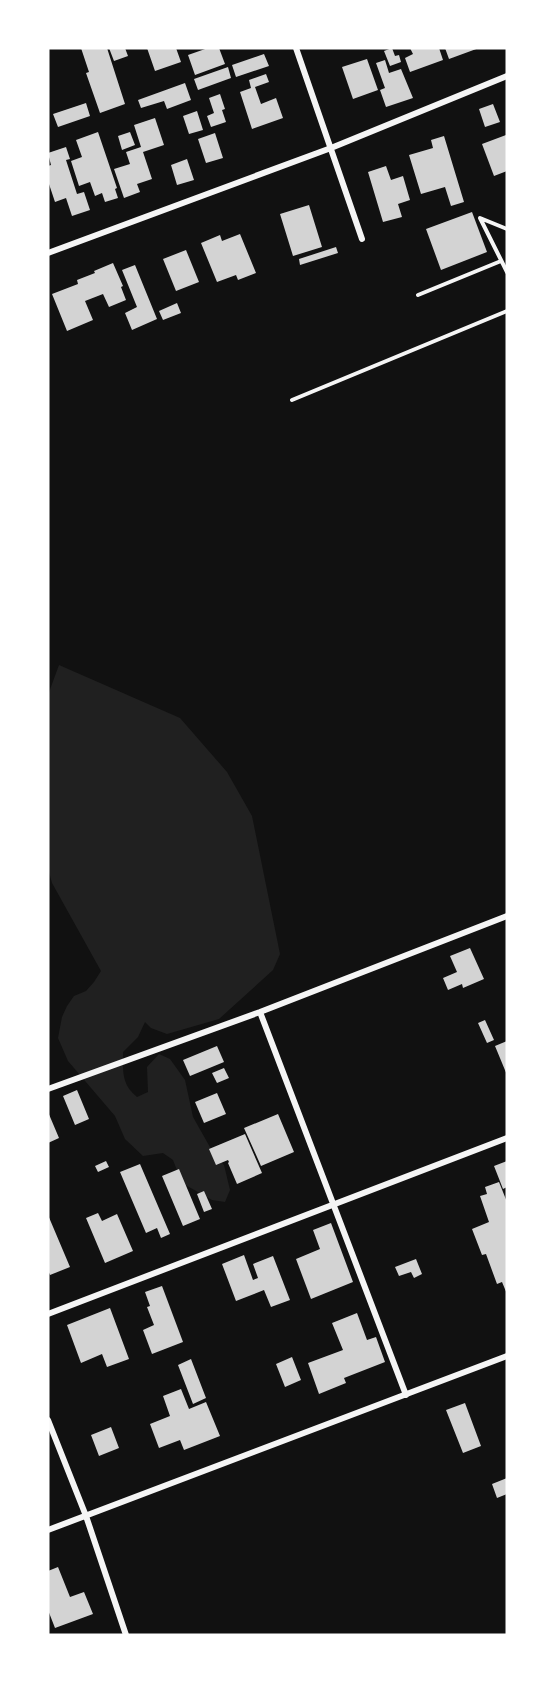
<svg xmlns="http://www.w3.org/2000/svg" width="555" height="1683" viewBox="0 0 555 1683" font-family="'Libre Baskerville',serif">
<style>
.green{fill:#202020}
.building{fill:#d3d3d3}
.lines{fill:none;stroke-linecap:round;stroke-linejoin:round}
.path{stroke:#f5f5f5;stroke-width:4}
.minor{stroke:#f5f5f5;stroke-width:6}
</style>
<rect width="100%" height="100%" fill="#111"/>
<path class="green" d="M 59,665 L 180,718 L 227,772 L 252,816 L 280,954 L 273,970 L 219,1019 L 167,1034 L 151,1028 L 145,1022 L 138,1037 L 123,1052 C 123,1071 121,1084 137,1097 L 148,1092 L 147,1067 L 159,1054 L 170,1059 L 185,1080 L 193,1117 L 215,1156 L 224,1165 L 230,1190 L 225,1202 L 212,1200 L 182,1183 L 173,1160 L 163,1153 L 143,1156 L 125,1139 L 115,1116 L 68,1061 L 58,1038 L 62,1017 L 67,1006 L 74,996 L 86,991 L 94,982 L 101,971 L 52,883 L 48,868 L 48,695 Z"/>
<path class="building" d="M 81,48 L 107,48 L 125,104 L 100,113 L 86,73 L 89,72 Z
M 109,48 L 125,48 L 128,56 L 114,61 Z
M 147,48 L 176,48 L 181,62 L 155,71 Z
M 208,48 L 219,48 L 225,64 L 195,75 L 188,55 Z
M 392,48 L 395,56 L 399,55 L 401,62 L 390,66 L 384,51 Z
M 410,48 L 439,48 L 443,60 L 410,72 L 405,58 L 413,54 Z
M 445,48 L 479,48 L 449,59 Z
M 264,54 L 269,66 L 236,77 L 232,65 Z
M 367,59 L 378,90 L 353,99 L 342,67 Z
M 385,60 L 389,73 L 401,69 L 413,98 L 386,107 L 380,90 L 385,88 L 376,63 Z
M 228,67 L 231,78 L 198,90 L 194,79 Z
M 266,74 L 269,82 L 255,87 L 261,104 L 276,98 L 283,118 L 252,129 L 240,92 L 251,88 L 249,80 Z
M 185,83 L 191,100 L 167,109 L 164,101 L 141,108 L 138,100 Z
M 220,94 L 225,109 L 222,110 L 226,122 L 211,127 L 207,116 L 214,113 L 209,98 Z
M 86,103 L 90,116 L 58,127 L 53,114 Z
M 493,104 L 500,122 L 485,127 L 479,109 Z
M 197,111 L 203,130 L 189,134 L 183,116 Z
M 155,118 L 164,145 L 143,152 L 152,179 L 137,184 L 140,192 L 124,198 L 114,169 L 130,164 L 126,152 L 141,147 L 134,125 Z
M 98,132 L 117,188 L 115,189 L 118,198 L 105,202 L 102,193 L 95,196 L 90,182 L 79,186 L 71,161 L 82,157 L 76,140 Z
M 130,132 L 135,145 L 122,150 L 118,136 Z
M 215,133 L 223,158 L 206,163 L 198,139 Z
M 506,135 L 507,139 L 507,171 L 494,176 L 482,144 Z
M 444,136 L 464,202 L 451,206 L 445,187 L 421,194 L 409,155 L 433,148 L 431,140 Z
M 66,147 L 70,159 L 66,160 L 77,194 L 84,192 L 90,210 L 72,216 L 66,198 L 55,202 L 48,181 L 48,166 L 51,165 L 48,153 Z
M 187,159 L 194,180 L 177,185 L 171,165 Z
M 386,166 L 391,180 L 403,176 L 410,200 L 398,204 L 402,217 L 383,222 L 368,172 Z
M 309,205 L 322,247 L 293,256 L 280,214 Z
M 472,212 L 487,252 L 441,270 L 426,229 Z
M 240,234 L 256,273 L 238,280 L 236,275 L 217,282 L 201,243 L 220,235 L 222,241 Z
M 336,247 L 338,253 L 300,265 L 299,259 Z
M 186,250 L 199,282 L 176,291 L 163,259 Z
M 113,263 L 123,286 L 121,287 L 126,300 L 109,307 L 103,294 L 85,301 L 93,320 L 67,331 L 52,294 L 78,284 L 77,280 L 95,273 L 94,271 Z
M 135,265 L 157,319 L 132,330 L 125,313 L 137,307 L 122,270 Z
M 177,303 L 181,313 L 163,320 L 159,311 Z
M 470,948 L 484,979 L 463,988 L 462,984 L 448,990 L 443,978 L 457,972 L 450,956 Z
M 485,1020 L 494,1040 L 487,1043 L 478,1023 Z
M 507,1041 L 507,1075 L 495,1046 Z
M 217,1046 L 224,1062 L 190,1076 L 183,1060 Z
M 224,1068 L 229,1078 L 217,1083 L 212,1073 Z
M 77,1090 L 89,1119 L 75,1125 L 63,1096 Z
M 217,1093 L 226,1114 L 204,1123 L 195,1102 Z
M 48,1112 L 59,1138 L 48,1143 Z
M 278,1114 L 294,1152 L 261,1166 L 244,1128 Z
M 245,1134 L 262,1173 L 237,1184 L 228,1163 L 229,1162 L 228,1160 L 216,1165 L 209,1149 Z
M 106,1161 L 109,1167 L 98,1172 L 95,1166 Z
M 507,1161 L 507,1187 L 503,1189 L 494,1166 Z
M 140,1164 L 170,1234 L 161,1238 L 157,1228 L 146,1233 L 120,1172 Z
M 179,1169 L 200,1219 L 183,1226 L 162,1176 Z
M 499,1182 L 507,1202 L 507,1294 L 502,1282 L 497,1284 L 486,1254 L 482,1255 L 472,1229 L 489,1222 L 480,1196 L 487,1194 L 485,1187 Z
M 204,1191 L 212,1209 L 204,1212 L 197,1194 Z
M 98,1213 L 102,1221 L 117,1214 L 133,1251 L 105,1263 L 86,1218 Z
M 48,1215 L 70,1267 L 50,1275 L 48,1270 Z
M 331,1223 L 353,1282 L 311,1299 L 296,1259 L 320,1249 L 313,1230 Z
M 244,1255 L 253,1280 L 258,1278 L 253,1264 L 273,1256 L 290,1300 L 271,1307 L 264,1290 L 236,1301 L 222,1264 Z
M 416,1259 L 422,1274 L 414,1278 L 411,1272 L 399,1276 L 395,1267 Z
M 162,1286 L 183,1342 L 152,1354 L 143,1330 L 154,1325 L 147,1307 L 150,1306 L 145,1292 Z
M 110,1308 L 129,1359 L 107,1367 L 102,1354 L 81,1363 L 67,1325 Z
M 357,1313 L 367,1340 L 376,1337 L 385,1362 L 344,1378 L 346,1383 L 319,1394 L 308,1363 L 343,1350 L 332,1323 Z
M 292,1357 L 301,1380 L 285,1387 L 276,1364 Z
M 191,1359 L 206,1398 L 193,1404 L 178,1365 Z
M 181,1389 L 189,1409 L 206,1402 L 220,1436 L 184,1450 L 180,1440 L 159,1448 L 150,1424 L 170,1416 L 163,1396 Z
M 465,1403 L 481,1446 L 463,1453 L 446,1410 Z
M 111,1427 L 119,1448 L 99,1456 L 91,1435 Z
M 507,1478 L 507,1494 L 497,1498 L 492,1484 Z
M 58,1567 L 70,1597 L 84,1592 L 93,1614 L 55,1628 L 48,1610 L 48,1571 Z"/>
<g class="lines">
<path class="path" d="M 507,229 L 480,218 L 507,272
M 418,295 L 501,261
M 292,400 L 507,311"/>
<path class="minor" d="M 296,48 L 362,239
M 48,253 L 331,148 L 507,76
M 260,1012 L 406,1395
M 48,1089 L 260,1012 L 507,916
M 48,1314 L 507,1138
M 48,1420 L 86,1516 L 126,1635
M 48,1530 L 507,1356"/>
</g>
<rect width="555" height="1683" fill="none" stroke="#ffffff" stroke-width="99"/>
</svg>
